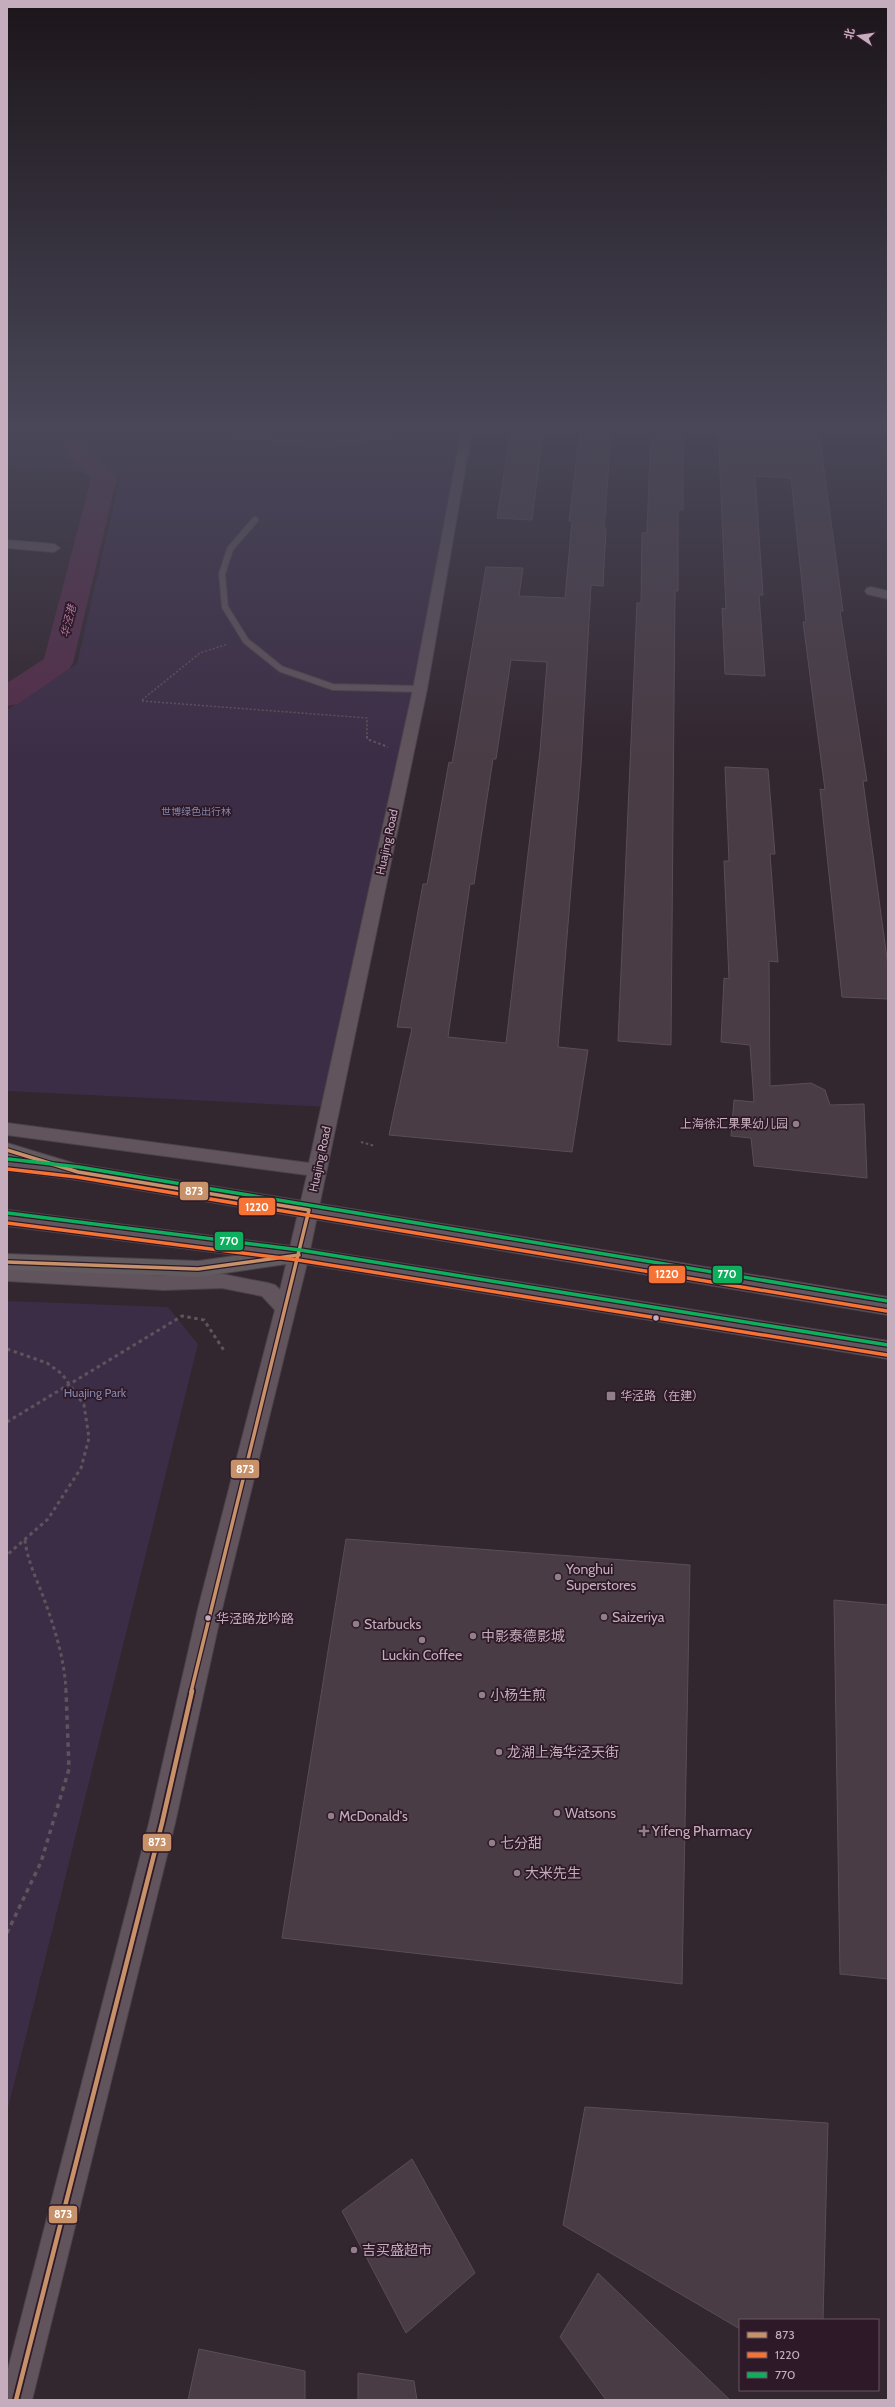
<svg xmlns="http://www.w3.org/2000/svg" width="895" height="2407" viewBox="0 0 895 2407" font-family="Cabin,'Noto Sans SC',sans-serif">
<style>
.green{fill:#3c2d46}
.lines{fill:none;stroke-linecap:round;stroke-linejoin:round}
.river{fill:#552c49;fill-rule:evenodd}
.building{fill:#493c45;stroke:#5a4d56;fill-rule:evenodd}
.service-casing{stroke:#4b4249;stroke-width:8}
.minor-casing{stroke:#4b4249;stroke-width:2}
.primary-casing{stroke:#4f434b;stroke-width:2}
.motorway-casing{stroke:#4e424a;stroke-width:2}
.path-far3{stroke:#5f545c;stroke-width:1.5;stroke-dasharray:2 2;stroke-linecap:butt}
.path-far2{stroke:#5f545c;stroke-width:2;stroke-dasharray:2.5 2.5;stroke-linecap:butt}
.path-far1{stroke:#5f545c;stroke-width:3;stroke-dasharray:3.5 3.5;stroke-linecap:butt}
.path{stroke:#5f545c;stroke-width:3.5;stroke-dasharray:4.5 4.5;stroke-linecap:butt}
.service{stroke:#61545d;stroke-width:6}
.minor{fill:#61545d;fill-rule:evenodd}
.primary{fill:#63575f;fill-rule:evenodd}
.motorway{fill:#615a5f;fill-rule:evenodd}
.bus-1-far1-casing{stroke:#2d1927;stroke-width:6}
.bus-1-casing{stroke:#2d1927;stroke-width:8}
.bus-2-casing{stroke:#2d1927;stroke-width:6}
.bus-3-casing{stroke:#2d1927;stroke-width:6}
.bus-1-far1{stroke:#c7916a;stroke-width:3.5}
.bus-1{stroke:#c7916a;stroke-width:4.5}
.bus-2{stroke:#f57335;stroke-width:3.5}
.bus-3{stroke:#0daf5c;stroke-width:3.5}
.poi-dot{fill:#927e8b;stroke:#2d1927;stroke-width:1.5}
.bus-dot{fill:#c5adbd;stroke:#2d1927;stroke-width:1.5}
.labels{text-anchor:middle;stroke-width:3.5;stroke-linejoin:round;paint-order:stroke}
.far-park-label{font-size:10px;fill:#8385ab;stroke:#2d1927}
.far-water-label{font-size:11px;font-style:italic;fill:#af749d;stroke:#2d1927}
.street-label{font-size:12px;fill:#c5adbd;stroke:#2d1927}
.poi-label{font-size:12px;fill:#c5adbd;stroke:#2d1927;text-anchor:end}
.park-label{font-size:12px;fill:#8385ab;stroke:#2d1927}
.near-bus-label{font-size:13px;fill:#c5adbd;stroke:#2d1927;text-anchor:start}
.near-poi-label{font-size:14px;fill:#c5adbd;stroke:#2d1927;text-anchor:start}
.line-badge{stroke:#2d1927;stroke-width:1.5}
.badge-label{font-size:11px;text-anchor:middle;font-weight:bold;fill:#fff}
</style>
<rect width="100%" height="100%" fill="#32262f"/>
<path class="green" d="M 7,424 L 466,424 L 330,1107 L 7,1091 L 7,710 L 77,664 L 120,478 L 53,469 L 7,467 Z
M 7,1301 L 168,1307 L 198,1344 L 7,2112 Z"/>
<g class="lines">
<path class="river" d="M 37,424 L 63,424 L 117,478 L 73,663 L 69,669 L 18,704 L 7,706 L 7,683 L 44,659 L 91,479 Z"/>
</g>
<path class="building" d="M 512,424 L 544,424 L 532,520 L 497,518 Z
M 581,424 L 612,424 L 604,529 L 606,529 L 603,586 L 591,585 L 581,766 L 558,1047 L 588,1050 L 572,1152 L 389,1135 L 412,1028 L 397,1027 L 423,884 L 427,884 L 449,762 L 452,763 L 486,567 L 523,568 L 519,596 L 565,598 L 572,521 L 569,521 ZM 511,660 L 547,662 L 540,751 L 506,1043 L 448,1037 L 470,884 L 474,884 L 493,759 L 496,759 Z
M 651,424 L 683,424 L 683,510 L 678,510 L 678,591 L 675,591 L 671,1045 L 618,1041 L 637,603 L 641,603 L 642,533 L 647,533 Z
M 718,424 L 818,424 L 843,611 L 840,611 L 867,781 L 863,781 L 888,966 L 888,999 L 842,997 L 820,789 L 825,790 L 803,622 L 806,622 L 791,478 L 755,476 L 763,595 L 759,595 L 765,676 L 725,674 L 722,608 L 726,609 Z
M 725,767 L 768,769 L 775,854 L 770,854 L 778,962 L 769,961 L 770,1086 L 811,1083 L 825,1090 L 830,1105 L 864,1104 L 867,1178 L 754,1166 L 751,1138 L 731,1136 L 734,1100 L 754,1102 L 750,1045 L 721,1042 L 724,978 L 729,979 L 724,861 L 729,861 Z
M 346,1539 L 690,1565 L 682,1984 L 282,1938 Z
M 834,1600 L 888,1605 L 888,1979 L 840,1974 Z
M 585,2107 L 828,2123 L 823,2320 L 740,2320 L 740,2329 L 563,2225 Z
M 412,2159 L 475,2273 L 406,2333 L 342,2211 Z
M 598,2273 L 730,2400 L 606,2400 L 560,2337 Z
M 199,2349 L 305,2371 L 305,2400 L 188,2400 Z
M 358,2373 L 414,2381 L 417,2400 L 358,2400 Z"/>
<g class="lines">
<defs>
<path id="service" d="M 255,520 L 230,549 L 222,574 L 225,607 L 246,641 L 281,669 L 333,687 L 420,689"/>
<path id="minor" d="M 463,424 L 473,424 L 427,689 L 309,1255 L 222,1609 L 175,1823 L 32,2400 L 7,2400 L 7,2373 L 149,1823 L 198,1609 L 275,1310 L 262,1296 L 222,1288 L 164,1290 L 7,1281 L 7,1267 L 164,1276 L 222,1274 L 268,1283 L 275,1285 L 280,1290 L 307,1175 L 7,1135 L 7,1123 L 309,1163 L 413,689 Z
M 7,540 L 54,544 L 60,548 L 54,552 L 7,548 Z
M 871,587 L 888,591 L 888,599 L 867,594 L 865,591 L 867,588 Z"/>
<path id="primary" d="M 7,1157 L 78,1164 L 888,1297 L 888,1315 L 78,1180 L 7,1171 Z
M 7,1210 L 299,1247 L 888,1341 L 888,1359 L 299,1263 L 7,1226 Z"/>
<path id="motorway" d="M 7,1143 L 86,1167 L 89,1172 L 86,1177 L 78,1180 L 7,1157 Z
M 299,1247 L 307,1249 L 310,1255 L 307,1261 L 198,1277 L 7,1270 L 7,1254 L 198,1261 Z"/>
</defs>
<use href="#service" class="service-casing"/>
<use href="#minor" class="minor-casing"/>
<use href="#primary" class="primary-casing"/>
<use href="#motorway" class="motorway-casing"/>
<path class="path-far3" d="M 7,424 L 10,424
M 210,424 C 264,443 319,451 375,437 C 387,434 398,428 409,424
M 142,700 L 200,653 L 228,644
M 142,701 L 367,718 L 367,737"/>
<path class="path-far2" d="M 367,736 L 367,739 L 388,747
M 361,1142 L 375,1146"/>
<path class="path-far1" d="M 7,1349 L 47,1363 L 62,1374 L 84,1405 L 89,1438 L 81,1468 L 48,1519 L 7,1555
M 7,1422 L 182,1316 L 204,1320 L 225,1352
M 25,1540 C 27,1559 36,1578 43,1596 C 54,1626 65,1660 66,1692"/>
<path class="path" d="M 7,1933 L 41,1862 L 69,1769 L 66,1691"/>
<use href="#service" class="service"/>
<use href="#minor" class="minor"/>
<use href="#primary" class="primary"/>
<use href="#motorway" class="motorway"/>
<defs>
<path id="bus-1-far1" d="M 7,1150 L 78,1172 L 309,1210 L 191,1692
M 7,1262 L 198,1269 L 299,1255"/>
<path id="bus-1" d="M 16,2400 L 162,1823 L 192,1691"/>
<path id="bus-2" d="M 7,1169 L 77,1177 L 887,1311
M 7,1223 L 298,1260 L 887,1355"/>
<path id="bus-3" d="M 8,1159 L 79,1167 L 888,1301
M 8,1213 L 300,1250 L 888,1345"/>
</defs>
<use href="#bus-1-far1" class="bus-1-far1-casing"/>
<use href="#bus-1" class="bus-1-casing"/>
<use href="#bus-2" class="bus-2-casing"/>
<use href="#bus-3" class="bus-3-casing"/>
<use href="#bus-1-far1" class="bus-1-far1"/>
<use href="#bus-1" class="bus-1"/>
<use href="#bus-2" class="bus-2"/>
<use href="#bus-3" class="bus-3"/>
</g>
<linearGradient id="sky" x2="0" y2="1"><stop stop-color="#1c151a"/><stop offset="0.56" stop-color="#494758"/><stop offset="1" stop-color="#494758" stop-opacity="0"/></linearGradient>
<rect width="895" height="761" fill="url(#sky)"/>
<g class="poi-dot">
<circle cx="796" cy="1124" r="4"/>
<rect x="606" y="1391" width="10" height="10" rx="2"/>
<circle cx="558" cy="1577" r="4"/>
<circle cx="604" cy="1617" r="4"/>
<circle cx="356" cy="1624" r="4"/>
<circle cx="473" cy="1636" r="4"/>
<circle cx="422" cy="1640" r="4"/>
<circle cx="482" cy="1695" r="4"/>
<circle cx="499" cy="1752" r="4"/>
<circle cx="557" cy="1813" r="4"/>
<circle cx="331" cy="1816" r="4"/>
<path d="M642 1825h4v4h4v4h-4v4h-4v-4h-4v-4h4z"/>
<circle cx="492" cy="1843" r="4"/>
<circle cx="517" cy="1873" r="4"/>
<circle cx="354" cy="2250" r="4"/>
</g>
<g class="bus-dot">
<circle cx="656" cy="1318" r="3.5"/>
<circle cx="208" cy="1618" r="3.5"/>
</g>
<g class="labels">
<g class="far-park-label">
<text x="196" y="815">世博绿色出行林</text>
</g>
<g class="far-water-label">
<text transform="translate(68 621) rotate(-76)" y="4">华泾港</text>
</g>
<g class="street-label">
<text transform="translate(387 842) rotate(-78)" y="4">Huajing Road</text>
<text transform="translate(320 1159) rotate(-78)" y="4">Huajing Road</text>
</g>
<g class="poi-label">
<text x="788" y="1128">上海徐汇果果幼儿园</text>
<text x="620" y="1400" text-anchor="start">华泾路（在建）</text>
</g>
<g class="park-label">
<text x="95" y="1397">Huajing Park</text>
</g>
<g class="near-bus-label">
<text x="216" y="1623">华泾路龙吟路</text>
</g>
<g class="near-poi-label">
<text x="566" y="1574">Yonghui<tspan x="566" dy="16">Superstores</tspan></text>
<text x="612" y="1622">Saizeriya</text>
<text x="364" y="1629">Starbucks</text>
<text x="481" y="1641">中影泰德影城</text>
<text x="422" y="1660" text-anchor="middle">Luckin Coffee</text>
<text x="490" y="1700">小杨生煎</text>
<text x="507" y="1757">龙湖上海华泾天街</text>
<text x="565" y="1818">Watsons</text>
<text x="339" y="1821">McDonald's</text>
<text x="652" y="1836">Yifeng Pharmacy</text>
<text x="500" y="1848">七分甜</text>
<text x="525" y="1878">大米先生</text>
<text x="362" y="2255">吉买盛超市</text>
</g>
</g>
<g class="line-badge">
<rect x="179" y="1181" width="30" height="20" rx="4" fill="#c7916a"/>
<rect x="238" y="1197" width="38" height="19" rx="4" fill="#f57335"/>
<rect x="214" y="1231" width="30" height="20" rx="4" fill="#0daf5c"/>
<rect x="712" y="1265" width="31" height="19" rx="4" fill="#0daf5c"/>
<rect x="648" y="1265" width="38" height="19" rx="4" fill="#f57335"/>
<rect x="230" y="1459" width="30" height="20" rx="4" fill="#c7916a"/>
<rect x="142" y="1833" width="30" height="19" rx="4" fill="#c7916a"/>
<rect x="48" y="2205" width="30" height="19" rx="4" fill="#c7916a"/>
</g>
<g class="badge-label">
<text x="194" y="1195">873</text>
<text x="257" y="1211">1220</text>
<text x="229" y="1245">770</text>
<text x="727" y="1278">770</text>
<text x="667" y="1278">1220</text>
<text x="245" y="1473">873</text>
<text x="157" y="1846">873</text>
<text x="63" y="2218">873</text>
</g>
<rect width="895" height="2407" fill="none" stroke="#c5adbd" stroke-width="16"/>
<rect x="739" y="2319" width="140" height="72" fill="#2d1927" stroke="#6a5463"/>
<rect x="747" y="2332" width="20" height="6" fill="#c7916a" stroke="#6a5463"/>
<text x="775" y="2339" font-size="12" fill="#c5adbd">873</text>
<rect x="747" y="2352" width="20" height="6" fill="#f57335" stroke="#6a5463"/>
<text x="775" y="2359" font-size="12" fill="#c5adbd">1220</text>
<rect x="747" y="2372" width="20" height="6" fill="#0daf5c" stroke="#6a5463"/>
<text x="775" y="2379" font-size="12" fill="#c5adbd">770</text>
<g transform="translate(859 36) rotate(283)" stroke="#2d1927" stroke-width="3" paint-order="stroke">
<path d="M0-3L7 15L0 10L-7 15Z" fill="#c5adbd"/>
<text y="-6" font-size="11" font-weight="bold" text-anchor="middle" fill="#c5adbd">北</text>
</g>
</svg>
